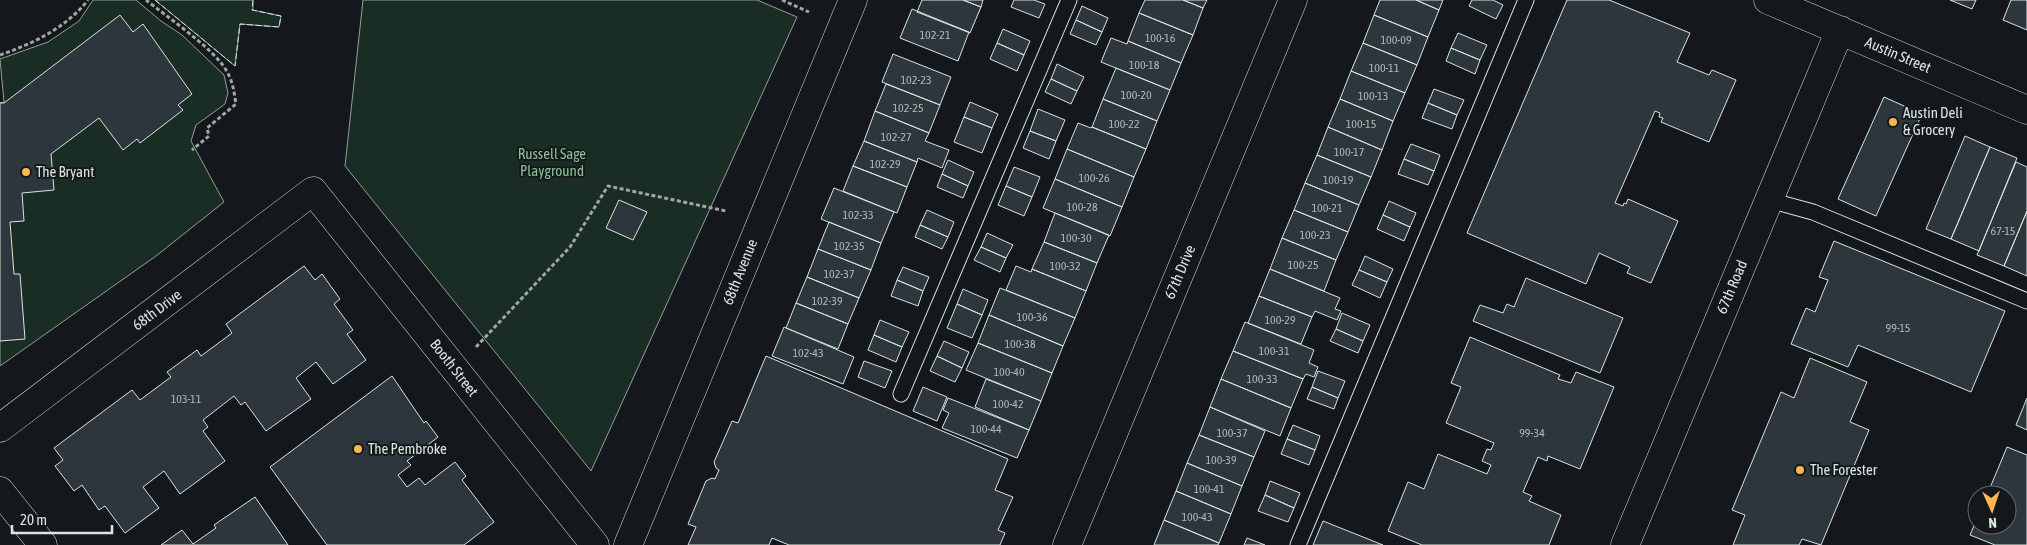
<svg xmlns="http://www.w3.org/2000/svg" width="2027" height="545" viewBox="0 0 2027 545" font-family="'Asap Condensed',sans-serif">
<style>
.green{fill:#1a2d24;stroke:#939e99}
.building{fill:#2c363c;stroke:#d8e6dc}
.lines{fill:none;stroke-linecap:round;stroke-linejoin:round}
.lane-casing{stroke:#d8e6dc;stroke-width:17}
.street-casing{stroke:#d8e6dc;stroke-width:29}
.secondary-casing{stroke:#d8e6dc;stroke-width:29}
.path{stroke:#9da8a2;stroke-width:3;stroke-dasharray:4 2.5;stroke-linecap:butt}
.lane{stroke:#14181c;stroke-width:15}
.street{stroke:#14181c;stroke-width:28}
.secondary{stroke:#14181c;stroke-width:28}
.fence{stroke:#d8e6dc;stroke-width:1;stroke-dasharray:6 2.5;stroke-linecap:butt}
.poi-dot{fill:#ffb74d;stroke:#14181c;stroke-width:2}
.labels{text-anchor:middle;stroke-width:4;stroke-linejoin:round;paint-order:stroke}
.number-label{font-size:12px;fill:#adbab4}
.street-label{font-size:15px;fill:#d8e6dc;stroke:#14181c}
.poi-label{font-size:15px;fill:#d8e6dc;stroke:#14181c;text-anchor:start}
.park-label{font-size:15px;fill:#8ac095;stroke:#14181c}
</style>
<rect width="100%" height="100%" fill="#14181c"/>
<path class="green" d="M 93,0 L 136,0 L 161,21 L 182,35 L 224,75 L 228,93 L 225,104 L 196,125 L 191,141 L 224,202 L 156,256 L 0,366 L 0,103 L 4,102 L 0,59 L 48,42 L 79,21 Z
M 155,0 L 253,0 L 253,10 L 281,16 L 279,27 L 240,24 L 235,66 Z
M 363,0 L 757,0 L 797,17 L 591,471 L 345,166 Z"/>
<path class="building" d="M 922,0 L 963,0 L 981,7 L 970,33 L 917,12 Z
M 963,0 L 983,0 L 981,7 Z
M 1014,0 L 1034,0 L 1045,4 L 1039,18 L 1011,7 Z
M 1145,0 L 1183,0 L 1203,8 L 1193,35 L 1139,13 Z
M 1183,0 L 1207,0 L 1203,8 Z
M 1380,0 L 1416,0 L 1439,10 L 1428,37 L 1374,15 Z
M 1416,0 L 1443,0 L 1439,10 Z
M 1472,0 L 1493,0 L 1503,5 L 1496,19 L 1469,6 Z
M 1567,0 L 1609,0 L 1690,33 L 1677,62 L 1709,75 L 1712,70 L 1736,80 L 1709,142 L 1661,122 L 1663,118 L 1659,117 L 1660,113 L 1655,111 L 1615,203 L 1623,206 L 1624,203 L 1626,204 L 1628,199 L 1678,221 L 1651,283 L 1627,273 L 1630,267 L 1599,253 L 1586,284 L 1467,233 Z
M 1950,0 L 1976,0 L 1972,9 Z
M 2011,0 L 2027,0 L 2027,30 L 2003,20 Z
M 1082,6 L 1108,18 L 1102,32 L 1076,20 Z
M 912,9 L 969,32 L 958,61 L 900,38 Z
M 1139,13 L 1193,35 L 1181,63 L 1128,41 Z
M 120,15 L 133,32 L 143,24 L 192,94 L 178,105 L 183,110 L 140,143 L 137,139 L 123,150 L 99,118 L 51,154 L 54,190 L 22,193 L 24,221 L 10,222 L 14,274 L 20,274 L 25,339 L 0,341 L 0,103 L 4,103 Z
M 1374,15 L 1428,37 L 1417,65 L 1363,43 Z
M 1076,20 L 1102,32 L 1096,45 L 1070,34 Z
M 1003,29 L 1030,41 L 1024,55 L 997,43 Z
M 1458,33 L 1487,45 L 1480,60 L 1451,48 Z
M 1111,38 L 1127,44 L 1128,41 L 1181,63 L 1170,90 L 1101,62 Z
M 997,43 L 1024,55 L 1017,71 L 990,59 Z
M 1363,43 L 1417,65 L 1405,93 L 1351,71 Z
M 1451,48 L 1480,60 L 1475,74 L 1446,61 Z
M 893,54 L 951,77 L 940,105 L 882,82 Z
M 1057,64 L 1084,77 L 1077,91 L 1051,79 Z
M 1116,68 L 1170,90 L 1157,121 L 1103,99 Z
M 1351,71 L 1405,93 L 1393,121 L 1340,99 Z
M 1051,79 L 1077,91 L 1071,104 L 1045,92 Z
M 886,84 L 940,105 L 929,133 L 875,111 Z
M 1434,89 L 1464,100 L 1457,115 L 1428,103 Z
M 1884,97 L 1922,114 L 1876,216 L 1838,199 Z
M 1103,99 L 1157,121 L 1146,149 L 1092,127 Z
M 1340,99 L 1393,121 L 1382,150 L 1328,127 Z
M 970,102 L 998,114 L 992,128 L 964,117 Z
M 1428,103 L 1457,115 L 1452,129 L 1422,118 Z
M 1038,109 L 1065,120 L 1056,141 L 1030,131 Z
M 875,111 L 929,133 L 925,141 L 949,150 L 942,168 L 918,158 L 917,162 L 864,141 Z
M 964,117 L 992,128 L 982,153 L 954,142 Z
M 1078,123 L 1091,128 L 1092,127 L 1146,149 L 1134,177 L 1067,149 Z
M 1328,127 L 1382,150 L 1371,177 L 1317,155 Z
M 1030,131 L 1056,141 L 1049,159 L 1023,148 Z
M 1965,136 L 1990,147 L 1951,239 L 1926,229 Z
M 864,141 L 917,162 L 907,187 L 853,166 Z
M 1411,144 L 1440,155 L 1434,171 L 1404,159 Z
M 1990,147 L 2017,158 L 1979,251 L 1951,239 Z
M 1067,149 L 1134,177 L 1122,207 L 1055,179 Z
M 1317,155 L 1371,177 L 1359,205 L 1305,183 Z
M 1404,159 L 1434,171 L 1428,185 L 1398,174 Z
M 948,160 L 974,172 L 968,186 L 942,174 Z
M 2016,162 L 2027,167 L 2027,211 L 2004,266 L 1977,255 Z
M 853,166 L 907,187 L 897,213 L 843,191 Z
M 1014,167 L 1040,177 L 1032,197 L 1006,186 Z
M 942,174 L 968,186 L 963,198 L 937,187 Z
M 1055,179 L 1122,207 L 1110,236 L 1043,208 Z
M 1305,183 L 1359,205 L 1348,232 L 1294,210 Z
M 1006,186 L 1032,197 L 1024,216 L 998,205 Z
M 834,188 L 894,212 L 881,243 L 821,219 Z
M 619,200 L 647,212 L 633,240 L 606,228 Z
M 1389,201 L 1416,213 L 1410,227 L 1383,215 Z
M 927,210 L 954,222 L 948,237 L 920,225 Z
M 1294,210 L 1348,232 L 1336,260 L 1282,238 Z
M 2027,211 L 2027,276 L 2004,266 Z
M 1055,213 L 1109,235 L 1097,263 L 1044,242 Z
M 1383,215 L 1410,227 L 1404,241 L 1377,229 Z
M 829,222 L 881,243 L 871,270 L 818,249 Z
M 920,225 L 948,237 L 942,249 L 915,237 Z
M 987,233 L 1013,245 L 1006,258 L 981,247 Z
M 1282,238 L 1336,260 L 1324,291 L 1270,269 Z
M 1834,241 L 2005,311 L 1971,392 L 1858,345 L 1848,367 L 1791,344 L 1806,308 L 1815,312 L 1828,280 L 1819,277 Z
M 1044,242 L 1097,263 L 1086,291 L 1032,269 Z
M 981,247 L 1006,258 L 1000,272 L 974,260 Z
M 818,249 L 871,270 L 859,298 L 807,277 Z
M 1365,256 L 1393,269 L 1387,282 L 1359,270 Z
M 304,266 L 315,280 L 322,274 L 340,299 L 334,304 L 353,330 L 347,334 L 366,360 L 333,384 L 316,362 L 296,378 L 311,399 L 266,431 L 245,402 L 241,405 L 234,396 L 203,420 L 208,427 L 203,431 L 225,461 L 180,494 L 164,471 L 143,487 L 159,508 L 125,533 L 105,506 L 99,510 L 82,485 L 74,491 L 55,466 L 63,460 L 54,448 L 132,390 L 140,400 L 171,377 L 167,372 L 197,350 L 201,356 L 232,333 L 226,324 Z
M 1016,266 L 1031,272 L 1032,269 L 1086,291 L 1075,318 L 1006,290 Z
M 903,267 L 929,277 L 923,291 L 897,280 Z
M 1270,269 L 1340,298 L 1335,309 L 1341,311 L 1337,320 L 1315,311 L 1312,317 L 1259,296 Z
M 1359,270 L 1387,282 L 1380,298 L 1352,285 Z
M 807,277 L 859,298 L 848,324 L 796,303 Z
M 1526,278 L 1623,318 L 1600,373 L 1473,321 L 1480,305 L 1503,313 L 1507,304 L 1514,307 Z
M 897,280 L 923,291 L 918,306 L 891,296 Z
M 1000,288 L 1075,318 L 1063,346 L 989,315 Z
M 963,289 L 988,300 L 982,315 L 957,304 Z
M 1259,296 L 1312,317 L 1301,344 L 1248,323 Z
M 796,303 L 848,324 L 838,349 L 786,328 Z
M 957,304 L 982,315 L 972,338 L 947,328 Z
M 1342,313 L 1370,325 L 1363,341 L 1336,329 Z
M 989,315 L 1063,346 L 1052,373 L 978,343 Z
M 880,320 L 909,332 L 902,347 L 874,335 Z
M 1245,322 L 1314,350 L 1309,363 L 1318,367 L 1314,377 L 1306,374 L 1303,379 L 1233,351 Z
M 784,327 L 854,357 L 843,384 L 772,356 Z
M 1336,329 L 1363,341 L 1358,353 L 1330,341 Z
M 874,335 L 902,347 L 896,362 L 868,350 Z
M 1470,337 L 1560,375 L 1558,379 L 1571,383 L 1576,372 L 1614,387 L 1580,469 L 1548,456 L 1547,461 L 1538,457 L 1523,492 L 1532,496 L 1529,501 L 1561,515 L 1549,545 L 1422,545 L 1388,531 L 1408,482 L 1424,489 L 1438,454 L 1487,474 L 1491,465 L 1482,461 L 1487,449 L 1491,450 L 1494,443 L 1446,423 L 1461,387 L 1451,383 Z
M 944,341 L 969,352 L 962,368 L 937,356 Z
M 978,343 L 1052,373 L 1041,401 L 966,370 Z
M 1233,351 L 1303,379 L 1291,408 L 1221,379 Z
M 766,356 L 1008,459 L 995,490 L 1013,497 L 998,530 L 1005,533 L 1000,545 L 789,545 L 772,538 L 769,545 L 688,545 L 696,527 L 688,524 L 706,481 L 712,478 L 715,479 L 719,470 L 716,468 L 714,462 L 732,421 L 738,423 Z
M 937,356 L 962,368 L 955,382 L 930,371 Z
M 1810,358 L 1867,382 L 1850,422 L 1869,430 L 1821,545 L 1802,539 L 1799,545 L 1733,545 L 1745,515 L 1732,510 L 1781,392 L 1794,398 Z
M 864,361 L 892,371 L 885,388 L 858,377 Z
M 1318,371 L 1345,381 L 1338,398 L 1312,387 Z
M 392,376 L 424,423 L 426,421 L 438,437 L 407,461 L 411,465 L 398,475 L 407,487 L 419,478 L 425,485 L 455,462 L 466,476 L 462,480 L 494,522 L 464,545 L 327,545 L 270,467 Z
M 986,379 L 1041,401 L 1029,430 L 975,407 Z
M 1221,379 L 1291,408 L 1280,436 L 1210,407 Z
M 923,387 L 947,397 L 937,421 L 913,411 Z
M 1312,387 L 1338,398 L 1334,409 L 1307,399 Z
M 948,398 L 1029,430 L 1017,458 L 942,428 L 949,413 L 943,410 Z
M 2027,398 L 2027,430 L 2016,425 Z
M 1210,407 L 1265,431 L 1254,457 L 1199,435 Z
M 1293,425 L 1320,436 L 1315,450 L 1287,439 Z
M 1199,435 L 1254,457 L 1242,486 L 1187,463 Z
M 1287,439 L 1315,450 L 1309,465 L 1281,454 Z
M 2007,447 L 2027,455 L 2027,545 L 1995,545 L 1970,535 L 1977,519 L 1977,525 L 2007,525 L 2007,495 L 1987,495 Z
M 1187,463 L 1242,486 L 1231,514 L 1176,491 Z
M 1270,481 L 1300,493 L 1294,508 L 1265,495 Z
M 1176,491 L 1231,514 L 1219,543 L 1164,520 Z
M 1265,495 L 1294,508 L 1288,522 L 1258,511 Z
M 255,497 L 288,545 L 161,545 L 182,530 L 193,544 L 216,528 L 214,525 Z
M 1164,520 L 1219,543 L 1218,545 L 1154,545 Z
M 1323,521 L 1383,545 L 1313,545 Z
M 1247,538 L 1265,545 L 1244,545 Z"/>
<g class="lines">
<defs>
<path id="lane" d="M 1769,200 L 1813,212 L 2027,301
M 901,394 L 1069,0
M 1298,545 L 1526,0"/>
<path id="street" d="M 1768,0 L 2027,110
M 0,428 L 313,191 L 595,545
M 628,545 L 853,0
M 1067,545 L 1293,0
M 1625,545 L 1840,30"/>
<path id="secondary" d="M 0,491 L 43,545"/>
</defs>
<use href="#lane" class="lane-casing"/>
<use href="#street" class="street-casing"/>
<use href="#secondary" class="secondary-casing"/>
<path class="path" d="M 146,0 C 166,16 214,49 226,70 C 233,81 234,92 236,104 L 207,128 L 209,136 L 192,150
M 782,0 L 809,12
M 0,55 C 32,44 66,28 88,0
M 476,347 L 570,247 L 608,186 L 726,211"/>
<use href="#lane" class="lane"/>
<use href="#street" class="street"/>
<use href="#secondary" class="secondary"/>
<path class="fence" d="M 155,0 L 235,66 L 240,24 L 279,27 L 281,16 L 252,10 L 253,0"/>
</g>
<g class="poi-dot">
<circle cx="1893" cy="122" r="5"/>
<circle cx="26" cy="172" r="5"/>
<circle cx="358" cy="449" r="5"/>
<circle cx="1800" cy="470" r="5"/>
</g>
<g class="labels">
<g class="number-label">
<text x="935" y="39">102-21</text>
<text x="1160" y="42">100-16</text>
<text x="1396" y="44">100-09</text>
<text x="1144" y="69">100-18</text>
<text x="1384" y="72">100-11</text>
<text x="916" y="84">102-23</text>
<text x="1136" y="99">100-20</text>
<text x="1373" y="100">100-13</text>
<text x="908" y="112">102-25</text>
<text x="1124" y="128">100-22</text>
<text x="1361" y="128">100-15</text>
<text x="896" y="141">102-27</text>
<text x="1349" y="156">100-17</text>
<text x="885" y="168">102-29</text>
<text x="1094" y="182">100-26</text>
<text x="1338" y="184">100-19</text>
<text x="1082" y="211">100-28</text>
<text x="1327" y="212">100-21</text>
<text x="858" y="219">102-33</text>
<text x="2003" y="235">67-15</text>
<text x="1315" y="239">100-23</text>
<text x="1076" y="242">100-30</text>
<text x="849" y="250">102-35</text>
<text x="1303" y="269">100-25</text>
<text x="1065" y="270">100-32</text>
<text x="839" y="278">102-37</text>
<text x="827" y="305">102-39</text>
<text x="1032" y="321">100-36</text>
<text x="1280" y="324">100-29</text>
<text x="1898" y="332">99-15</text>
<text x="1020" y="348">100-38</text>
<text x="1274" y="355">100-31</text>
<text x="808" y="357">102-43</text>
<text x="1009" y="376">100-40</text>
<text x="1262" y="383">100-33</text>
<text x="186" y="403">103-11</text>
<text x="1008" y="408">100-42</text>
<text x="986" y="433">100-44</text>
<text x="1232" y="437">100-37</text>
<text x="1532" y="437">99-34</text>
<text x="1221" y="464">100-39</text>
<text x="1209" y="493">100-41</text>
<text x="1197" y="521">100-43</text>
</g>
<g class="street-label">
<text transform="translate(1898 55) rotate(23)" y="5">Austin Street</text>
<text transform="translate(740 272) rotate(-68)" y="5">68th Avenue</text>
<text transform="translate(1180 272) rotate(-67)" y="5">67th Drive</text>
<text transform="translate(1732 287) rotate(-67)" y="5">67th Road</text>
<text transform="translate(157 310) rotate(-37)" y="5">68th Drive</text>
<text transform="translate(454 368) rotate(52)" y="5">Booth Street</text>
</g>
<g class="poi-label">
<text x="1903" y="118">Austin Deli<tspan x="1903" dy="17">&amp; Grocery</tspan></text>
<text x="36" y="177">The Bryant</text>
<text x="368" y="454">The Pembroke</text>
<text x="1810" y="475">The Forester</text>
</g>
<g class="park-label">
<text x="552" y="159">Russell Sage<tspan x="552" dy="17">Playground</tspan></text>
</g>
</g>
<g transform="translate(1992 510) rotate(177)"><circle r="24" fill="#14181c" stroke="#626a69"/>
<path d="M0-4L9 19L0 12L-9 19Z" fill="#ffb74d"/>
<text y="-8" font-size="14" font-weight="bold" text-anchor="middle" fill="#d8e6dc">N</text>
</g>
<path d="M12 525v8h100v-8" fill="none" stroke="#d8e6dc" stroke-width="2.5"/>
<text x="20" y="525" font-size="15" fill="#d8e6dc" stroke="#14181c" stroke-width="4" paint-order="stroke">20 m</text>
</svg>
